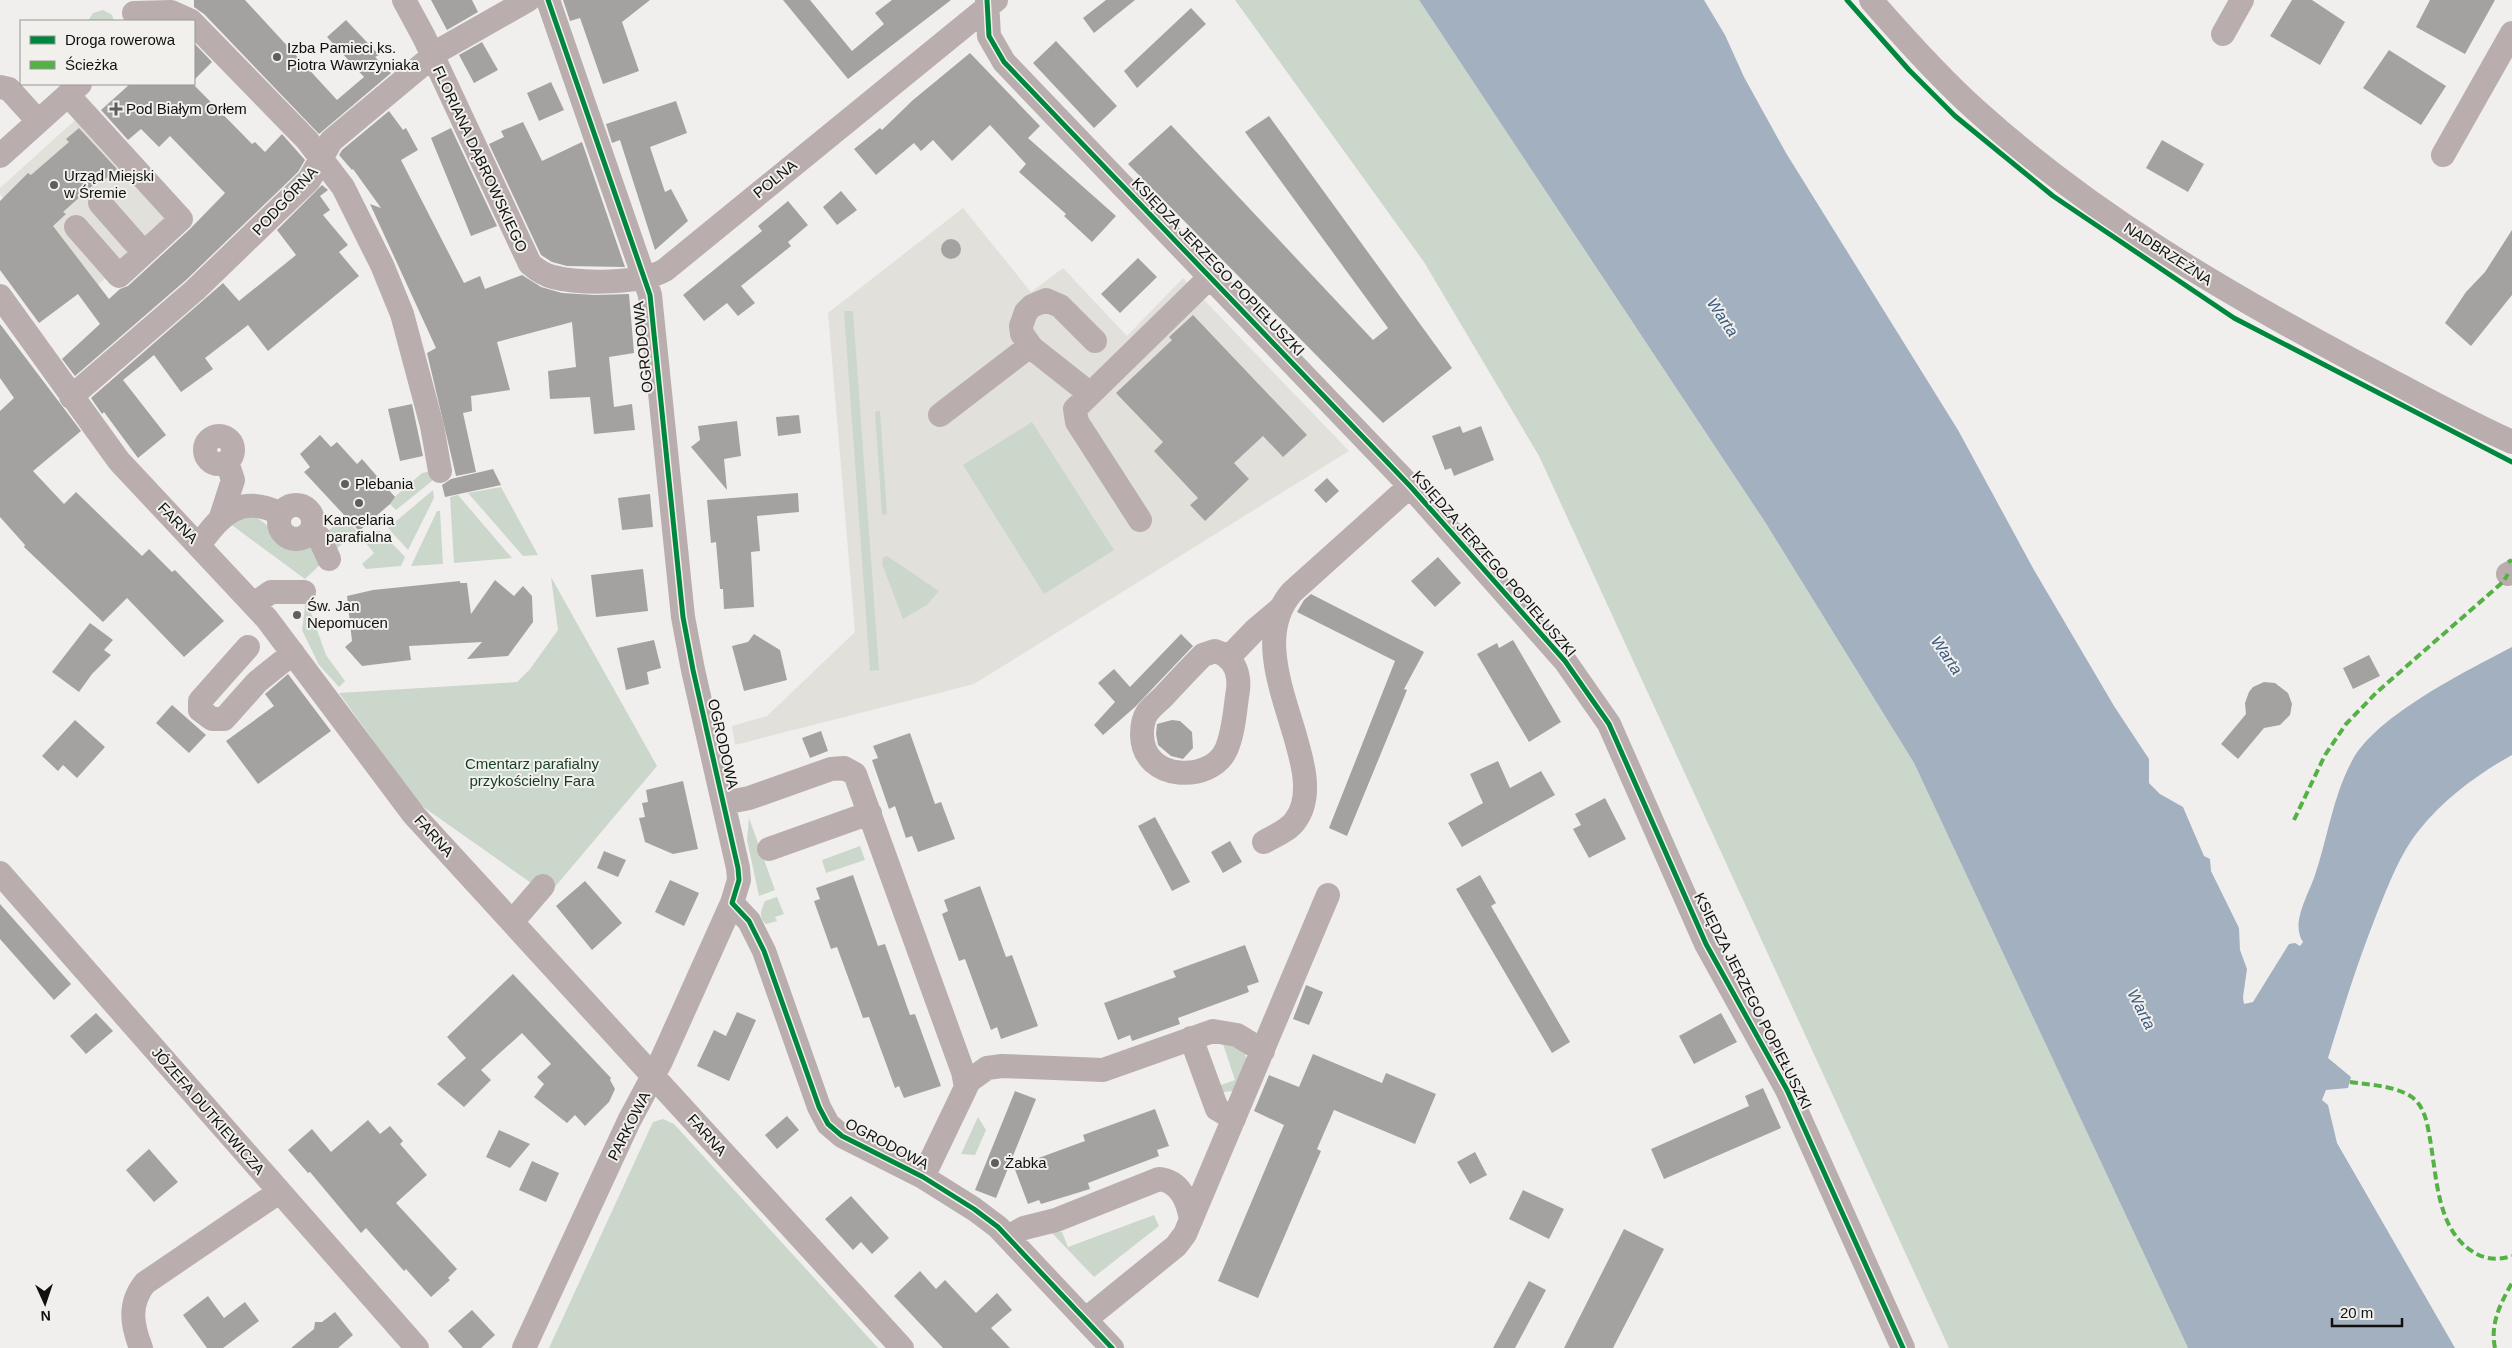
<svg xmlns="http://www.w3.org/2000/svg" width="2512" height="1348" viewBox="0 0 2512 1348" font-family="Arial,sans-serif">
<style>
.built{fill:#e2e0da}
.green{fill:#ccd7cc}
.water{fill:#a3b0c0}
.building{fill:#a3a2a1}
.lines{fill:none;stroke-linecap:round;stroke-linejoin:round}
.minor{stroke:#b9aead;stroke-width:24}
.quiet{stroke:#54b144;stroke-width:4;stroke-dasharray:8 4;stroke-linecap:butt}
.cycleway-casing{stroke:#f1f0ed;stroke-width:8}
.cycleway{stroke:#00873e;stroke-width:5}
.poi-dot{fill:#5e5e5d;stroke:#f1f0ed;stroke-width:2}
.labels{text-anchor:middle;stroke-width:4;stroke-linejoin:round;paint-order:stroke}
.poi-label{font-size:15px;fill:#10100f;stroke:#f1f0ed;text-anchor:start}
.street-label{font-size:15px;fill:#10100f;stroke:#f1f0ed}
.park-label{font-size:15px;fill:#153e1e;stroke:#f1f0ed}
.water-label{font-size:16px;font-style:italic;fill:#3a597f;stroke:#f1f0ed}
</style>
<rect width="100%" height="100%" fill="#f0efee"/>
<path class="built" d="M 84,112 L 173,212 L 98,285 L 81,298 L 0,194 L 0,188 Z
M 963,208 L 1031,292 L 1063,268 L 1127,336 L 1183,278 L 1349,451 L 974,684 L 735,745 L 732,726 L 767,716 L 855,632 L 828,313 Z"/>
<path class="green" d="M 1235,0 L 1419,0 L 1765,522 L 1914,763 L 2188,1348 L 1949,1348 L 1539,456 L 1424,262 Z
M 103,10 L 112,15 L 114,21 L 88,21 L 93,13 Z
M 844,311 L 853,311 L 879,670 L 870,671 Z
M 880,411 L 887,514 L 882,515 L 875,412 Z
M 1032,422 L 1114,550 L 1044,594 L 963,465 Z
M 431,471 L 432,481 L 396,510 L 390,504 L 390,501 L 422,473 Z
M 501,487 L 538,555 L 523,556 L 468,493 Z
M 433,490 L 434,498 L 408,550 L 388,528 Z
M 458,495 L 512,558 L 454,563 L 450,497 Z
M 437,511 L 440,511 L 443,564 L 411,566 Z
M 255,517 C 278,529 278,549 309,544 L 323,562 L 305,579 L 229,523 L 232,520 Z
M 344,517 L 357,531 L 334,551 L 327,532 Z
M 376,531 L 380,531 L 405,557 L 401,566 L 366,569 L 362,564 L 374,553 L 365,542 Z
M 887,556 L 939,591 L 927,605 L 903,619 L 882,564 L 883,558 Z
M 551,577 L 657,766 L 554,888 L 534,885 L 419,804 L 339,693 L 517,682 L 530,669 L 558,630 Z
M 306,599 L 326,655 L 345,681 L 339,687 L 319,665 L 302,630 Z
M 749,818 L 775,890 L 759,896 L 747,840 Z
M 860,846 L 865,860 L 826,873 L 822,860 Z
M 777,897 L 784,914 L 775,917 L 777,921 L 766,924 C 757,917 762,909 765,901 Z
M 1221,1038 L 1245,1054 L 1247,1062 L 1235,1091 L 1223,1092 L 1218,1086 L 1235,1080 Z
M 978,1117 L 986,1130 L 975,1155 L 961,1154 Z
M 663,1119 L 674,1124 L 878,1348 L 549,1348 L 653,1122 Z
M 1154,1215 L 1159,1226 L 1094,1277 L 1051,1232 L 1062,1232 L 1068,1247 Z"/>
<path class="water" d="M 1419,0 L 1704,0 L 1725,35 L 1744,77 L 1786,153 L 1958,430 L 2034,570 L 2114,706 L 2145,753 L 2149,759 L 2149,783 L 2160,794 L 2183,807 L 2204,856 L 2210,859 L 2211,871 L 2239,928 L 2240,950 L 2247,969 L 2243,997 L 2244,1004 L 2253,1002 L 2289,944 L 2295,943 L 2300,946 L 2303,942 C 2290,923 2309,894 2315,875 C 2328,837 2333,795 2353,759 C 2378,715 2466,671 2512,647 L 2512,755 C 2478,774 2445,798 2420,829 C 2400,853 2389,884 2377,913 C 2358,961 2343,1009 2328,1058 L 2351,1077 L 2348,1088 L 2326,1090 L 2322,1100 L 2328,1105 L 2337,1143 L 2455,1348 L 2188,1348 L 1914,763 L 1765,522 Z"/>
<path class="building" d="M 194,0 L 245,0 L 337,100 L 364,77 L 327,37 L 346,20 L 379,55 L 375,57 L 391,73 L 319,134 L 204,14 L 194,7 Z
M 431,0 L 472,0 L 478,12 L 447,30 Z
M 563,0 L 650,0 L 622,22 L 639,71 L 603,84 L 580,18 L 570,21 Z
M 783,0 L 810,0 L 852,51 L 884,24 L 875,13 L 892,0 L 951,0 L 848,79 Z
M 1106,0 L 1135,0 L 1094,33 L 1083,18 Z
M 2292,0 L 2312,0 L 2345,22 L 2320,65 L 2270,36 Z
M 2430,0 L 2495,0 L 2465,54 L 2416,27 Z
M 1191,8 L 1206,24 L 1137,88 L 1124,71 Z
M 1056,41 L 1117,106 L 1094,128 L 1033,63 Z
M 482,42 L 498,70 L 474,83 L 459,55 Z
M 194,43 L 212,62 L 194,80 Z
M 2389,50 L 2446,86 L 2421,125 L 2363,88 Z
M 970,53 L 1040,126 L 1028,138 L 1116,216 L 1092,242 L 1064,216 L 1066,214 L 1019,172 L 1026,164 L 990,125 L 952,161 L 933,140 L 921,151 L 914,143 L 876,175 L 854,149 L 880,128 L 882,130 L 913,100 Z
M 551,82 L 564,110 L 539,121 L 527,93 Z
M 130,84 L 193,84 L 252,144 L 255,142 L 265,152 L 282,134 L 305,160 L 298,172 L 186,280 L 75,376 L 62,359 L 100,324 L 78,294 L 39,323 L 0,270 L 0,201 L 28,173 L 31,175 L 69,142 L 66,139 L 79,128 L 117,169 L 104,180 L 101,178 L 63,212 L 66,214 L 53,226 L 109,299 L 120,289 L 128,286 L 190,229 L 225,193 L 170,136 L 159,147 L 141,129 L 128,140 L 101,110 Z
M 676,101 L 687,133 L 650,147 L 665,192 L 671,189 L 688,221 L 655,250 L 620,140 L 612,143 L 606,124 Z
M 389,111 L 403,130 L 406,128 L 418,150 L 401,160 L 464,283 L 480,276 L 485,289 L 522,275 L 541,287 L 562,293 L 595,295 L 629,294 L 634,353 L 609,357 L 614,407 L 632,404 L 635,430 L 594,434 L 590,397 L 550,399 L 548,371 L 576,367 L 572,322 L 497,342 L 510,390 L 471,396 L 472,411 L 463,413 L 476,472 L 456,476 L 427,353 L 436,348 L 370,204 L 381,208 L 353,169 L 352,170 L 339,155 L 342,150 Z
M 1269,116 L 1452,368 L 1383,423 L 1128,164 L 1171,125 L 1373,340 L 1388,328 L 1245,132 Z
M 523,122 L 542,161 L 582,142 L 625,267 L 567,266 L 552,262 L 541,255 L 489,144 L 504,137 L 501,131 Z
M 451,128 L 497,226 L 471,236 L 431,138 Z
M 2162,140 L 2204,164 L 2188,192 L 2146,168 Z
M 322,185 L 328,190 L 320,196 L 330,210 L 323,215 L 348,245 L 339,252 L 359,276 L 268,351 L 248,325 L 205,358 L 213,369 L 181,392 L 154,355 L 123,380 L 166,435 L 138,458 L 104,412 L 102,414 L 91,398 L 223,283 L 239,301 L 296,255 L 277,230 Z
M 841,191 L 857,210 L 837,225 L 823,207 Z
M 788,201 L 808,225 L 788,242 L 791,246 L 741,286 L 755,303 L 738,316 L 727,303 L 704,321 L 683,295 L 762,231 L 758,226 Z
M 2512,230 L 2512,295 L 2471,346 L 2445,323 L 2466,292 L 2485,272 Z
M941 249a10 10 0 1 1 20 0a10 10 0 1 1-20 0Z
M 1138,258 L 1157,277 L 1120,313 L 1101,294 Z
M 1193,315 L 1307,435 L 1283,457 L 1263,436 L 1234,463 L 1249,479 L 1205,521 L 1190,505 L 1198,498 L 1154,451 L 1163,442 L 1116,393 L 1172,340 L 1169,337 Z
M 0,324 L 81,431 L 33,471 L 64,504 L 76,492 L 142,556 L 149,549 L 172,572 L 175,570 L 224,621 L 184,657 L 127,598 L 103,622 L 24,547 L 25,545 L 0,517 L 0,411 L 14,398 L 0,378 Z
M 412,404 L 423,456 L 400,461 L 388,409 Z
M 799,415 L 801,433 L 778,436 L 776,417 Z
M 737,421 L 741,456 L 724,459 L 727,490 L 691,447 L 700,440 L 698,426 Z
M 1460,426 L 1463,433 L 1481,426 L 1494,460 L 1454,476 L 1451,468 L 1445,470 L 1432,436 Z
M 320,435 L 331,447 L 337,442 L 357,464 L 362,459 L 395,497 L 390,504 L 359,531 L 304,472 L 310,467 L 300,454 Z
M 493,469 L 501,485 L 445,497 L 442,485 L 451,479 Z
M 1327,478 L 1339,491 L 1326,503 L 1314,490 Z
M 798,493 L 799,512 L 757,516 L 760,551 L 751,552 L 754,607 L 724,609 L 723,589 L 720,589 L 716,542 L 711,543 L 707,500 Z
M 650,494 L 653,527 L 622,530 L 618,498 Z
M 1438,557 L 1461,583 L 1435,607 L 1411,581 Z
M 643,569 L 648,611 L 596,617 L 591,575 Z
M 495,580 L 514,596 L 523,586 L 532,596 L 533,622 L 508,656 L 467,659 L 482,642 L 409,646 L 411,660 L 362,666 L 345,647 L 352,641 L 347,596 L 373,590 L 460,581 L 460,583 L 467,583 L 471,614 Z
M 1311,594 L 1424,652 L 1404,689 L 1407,690 L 1347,836 L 1329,828 L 1395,661 L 1297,612 L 1304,600 Z
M 90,623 L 113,640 L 104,650 L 111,655 L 92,674 L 79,692 L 52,672 Z
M 754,634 L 780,650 L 787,680 L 744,691 L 732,646 L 748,642 Z
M 1181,634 L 1193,646 L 1135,707 L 1103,735 L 1094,725 L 1115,702 L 1098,683 L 1114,669 L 1130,687 Z
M 654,640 L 661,668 L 647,672 L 649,684 L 626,690 L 617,648 Z
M 1513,640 L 1561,722 L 1529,742 L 1477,654 L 1497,643 L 1499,648 Z
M 2369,655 L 2380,676 L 2353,689 L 2343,668 Z
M 288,674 L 331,731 L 258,784 L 226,741 L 274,706 L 265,694 Z
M 2264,682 L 2275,683 L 2288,693 L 2292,704 L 2290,715 L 2280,725 L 2264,728 L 2238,759 L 2221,744 L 2246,714 L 2245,703 L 2249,692 L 2253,687 Z
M 172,705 L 206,735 L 189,753 L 156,723 Z
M 75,720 L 105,747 L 77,778 L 63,765 L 58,771 L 42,756 Z
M 1172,720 L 1180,721 L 1192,732 L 1193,748 L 1183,759 L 1171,756 L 1158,745 L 1156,734 L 1157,724 Z
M 821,731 L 828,751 L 810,758 L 802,738 Z
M 910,733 L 935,804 L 941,802 L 955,839 L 918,852 L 912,836 L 906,838 L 895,806 L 889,809 L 872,760 L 878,758 L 873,746 Z
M 1498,761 L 1510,788 L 1541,771 L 1555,795 L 1462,847 L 1448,823 L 1483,803 L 1470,774 Z
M 683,781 L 698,849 L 673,854 L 645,842 L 639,818 L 645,817 L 642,803 L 648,802 L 646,790 Z
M 1605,798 L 1626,839 L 1589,858 L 1573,829 L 1581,825 L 1575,814 Z
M 1155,817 L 1190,882 L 1172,891 L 1138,826 Z
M 1230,841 L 1242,862 L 1223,873 L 1211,852 Z
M 604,851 L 626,860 L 618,877 L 597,868 Z
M 853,875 L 878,946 L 885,944 L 910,1015 L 915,1014 L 941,1086 L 904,1098 L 899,1086 L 895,1088 L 869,1017 L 863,1018 L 837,947 L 831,949 L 814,901 L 820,899 L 816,888 Z
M 1480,875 L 1496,903 L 1491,906 L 1570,1042 L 1552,1053 L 1456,889 Z
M 670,880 L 699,893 L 684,926 L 655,912 Z
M 585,881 L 622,923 L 592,950 L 556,906 Z
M 980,886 L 1006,957 L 1012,955 L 1038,1026 L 1001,1039 L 997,1027 L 991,1030 L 965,959 L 959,961 L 942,914 L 948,911 L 944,900 Z
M 0,904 L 71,984 L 54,1000 L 0,939 Z
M 1245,945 L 1259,982 L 1247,986 L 1249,992 L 1178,1018 L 1180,1024 L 1132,1041 L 1130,1035 L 1118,1040 L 1104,1003 L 1176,977 L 1173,971 Z
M 513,974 L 611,1078 L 610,1080 L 615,1089 L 609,1102 L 585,1126 L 575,1115 L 567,1123 L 534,1097 L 544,1084 L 537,1077 L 551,1064 L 522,1033 L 481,1070 L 491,1080 L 464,1107 L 437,1084 L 466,1058 L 447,1037 Z
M 1306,985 L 1323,992 L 1309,1025 L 1293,1019 Z
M 737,1012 L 756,1020 L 729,1081 L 697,1066 L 714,1030 L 726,1036 Z
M 96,1013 L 113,1031 L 86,1054 L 70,1036 Z
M 1721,1013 L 1737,1042 L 1694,1064 L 1679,1036 Z
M 1313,1054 L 1382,1083 L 1386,1073 L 1436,1094 L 1415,1144 L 1334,1110 L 1317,1149 L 1321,1151 L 1258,1298 L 1218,1281 L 1284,1125 L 1254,1111 L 1269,1075 L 1299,1087 Z
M 1763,1088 L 1781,1128 L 1664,1179 L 1651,1149 L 1749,1106 L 1745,1096 Z
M 1015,1091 L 1036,1099 L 996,1198 L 975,1190 Z
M 1155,1109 L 1169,1146 L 1157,1150 L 1159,1156 L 1088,1183 L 1090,1189 L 1041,1204 L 1039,1200 L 1028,1204 L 1014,1167 L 1085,1141 L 1083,1135 Z
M 787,1116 L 799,1130 L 777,1149 L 765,1135 Z
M 368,1120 L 380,1134 L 390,1126 L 403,1141 L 400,1144 L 427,1175 L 396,1203 L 457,1269 L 448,1278 L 450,1280 L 431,1297 L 406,1269 L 404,1271 L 366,1228 L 361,1233 L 310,1172 L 308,1173 L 288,1150 L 312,1129 L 331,1152 Z
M 499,1130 L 530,1144 L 510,1168 L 486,1157 Z
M 149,1149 L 178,1182 L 154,1202 L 126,1170 Z
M 1475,1152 L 1487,1175 L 1470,1184 L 1457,1162 Z
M 532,1161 L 559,1173 L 546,1202 L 519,1190 Z
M 1523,1190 L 1564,1209 L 1549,1239 L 1509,1219 Z
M 851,1196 L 889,1238 L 872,1254 L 861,1242 L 853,1250 L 825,1219 Z
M 1624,1229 L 1664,1249 L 1613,1348 L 1564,1348 Z
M 920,1271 L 936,1289 L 945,1280 L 976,1313 L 997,1293 L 1012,1310 L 991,1328 L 1010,1348 L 943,1348 L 894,1296 Z
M 1529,1281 L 1546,1290 L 1515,1348 L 1493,1348 Z
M 208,1296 L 224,1318 L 245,1302 L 259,1321 L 223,1348 L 207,1348 L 183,1315 Z
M 472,1310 L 495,1335 L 481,1348 L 463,1348 L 448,1331 Z
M 335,1312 L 353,1335 L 338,1348 L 291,1348 L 314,1329 L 315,1322 L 322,1322 Z"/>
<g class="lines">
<path class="minor" d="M 404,0 L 424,37 L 530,264 C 537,270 544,275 553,277 C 581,284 641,284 665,270 L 996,0
M 548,0 L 650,295 L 683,617 L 693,670 L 738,868 L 739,880 L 732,903 L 749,921 L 764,951 L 819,1107 L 828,1124 L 842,1136 L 923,1177 L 974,1209 L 998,1227 L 1112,1348
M 987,0 L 989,36 L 1004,62 L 1410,486 L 1565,661 L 1609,724 L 1706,944 L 1787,1090 L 1903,1348
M 1871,0 C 1905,39 1939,77 1977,111 C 2090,213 2221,290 2354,361 C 2406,388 2458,418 2512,442
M 134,13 L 171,12 L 191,21
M 194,24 L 307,140 L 343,187 L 382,265 L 402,314 L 432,426 L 440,471
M 2223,34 L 2242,0
M 0,87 L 9,89 L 38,121
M 68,95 L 181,219 L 119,276 L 76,227
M 2443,155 L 2512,33
M 0,156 L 80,84
M 100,203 L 144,253
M 0,296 L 119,461 L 267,619 L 414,815 L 902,1348
M 1089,393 L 1032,348 L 1022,334 L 1021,326 L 1026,312 L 1032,306 L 1046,300 L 1060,306 L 1095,341
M 71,397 L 195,290 L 309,180 L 331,141 L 440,50 L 528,0
M 940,415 L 1030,346
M205 450a14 14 0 1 1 28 0a14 14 0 1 1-28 0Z
M279 522a17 17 0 1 1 34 0a17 17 0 1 1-34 0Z
M 221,517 L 233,480 L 227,462
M 1140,520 L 1077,422 L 1075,409 L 1210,277
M 311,530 L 319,537 L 329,559
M 199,545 C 222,514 240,493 281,514
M 2508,574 L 2512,572
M 254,604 L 271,592 L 304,592
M 248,647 L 200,701 L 200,710 L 212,719 L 224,719 L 257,682 L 293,653
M 1215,651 C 1233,656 1240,672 1238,690 C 1235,708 1234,733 1226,750 C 1211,783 1143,782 1142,735 C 1142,728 1143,719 1147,713 C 1151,707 1158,702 1163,697 C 1176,683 1189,669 1203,655 Z
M 1228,658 L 1254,631 L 1280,609
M 724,803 L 749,798 L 831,769 L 844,768 L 855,774 L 963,1072 L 966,1087
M 1264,842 C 1274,836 1288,831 1295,821 C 1336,768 1235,657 1292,592 L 1410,486
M 769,849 L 870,813
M 0,873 L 417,1348
M 512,922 L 543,886
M 1191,1038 L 1217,1109 L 1234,1119
M 923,1177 L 969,1081 L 987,1068 L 1002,1066 L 1103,1070 L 1213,1031 L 1237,1035 L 1263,1051
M 1008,1237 L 1024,1228 L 1056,1220 L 1159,1179 C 1180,1181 1188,1201 1191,1220
M 1086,1319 L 1176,1246 L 1185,1234 L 1328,895
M 141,1348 C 132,1325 128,1304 145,1283 L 279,1192
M 524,1348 L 629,1121 L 661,1061 L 732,903"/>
<path class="quiet" d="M 2508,562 L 2512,560
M 2294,820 L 2325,755 L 2346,724 L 2377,692 L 2503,582 L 2508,574
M 2350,1082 C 2370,1085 2405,1086 2418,1103 C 2426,1113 2428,1128 2430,1139 C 2437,1178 2437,1232 2475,1253 C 2487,1260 2499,1260 2512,1256
M 2495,1348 C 2490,1324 2500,1304 2512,1283"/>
<defs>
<path id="cycleway" d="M 548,0 L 650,295 L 683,617 L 693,670 L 738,868 L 739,880 L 732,903 L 749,921 L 764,951 L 819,1107 L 828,1124 L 842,1136 L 923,1177 L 974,1209 L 998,1227 L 1112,1348
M 987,0 L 989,36 L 1004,62 L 1410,486 L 1565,661 L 1609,724 L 1706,944 L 1787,1090 L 1903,1348
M 1847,0 L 1909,70 L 1955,116 L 2053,196 L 2234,318 L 2512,462"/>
</defs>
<use href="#cycleway" class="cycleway-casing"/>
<use href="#cycleway" class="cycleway"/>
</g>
<g class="poi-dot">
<circle cx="277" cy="57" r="5"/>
<path d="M113.5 101.5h5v5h5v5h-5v5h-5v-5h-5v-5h5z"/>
<circle cx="54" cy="185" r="5"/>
<circle cx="345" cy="484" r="5"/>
<circle cx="359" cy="503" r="5"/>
<circle cx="297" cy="615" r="5"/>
<circle cx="995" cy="1163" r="5"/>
</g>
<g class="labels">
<g class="poi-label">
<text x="287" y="53">Izba Pamieci ks.<tspan x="287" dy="17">Piotra Wawrzyniaka</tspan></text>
<text x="126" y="114">Pod Białym Orłem</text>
<text x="64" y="181">Urząd Miejski<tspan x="64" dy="17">w Śremie</tspan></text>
<text x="355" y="489">Plebania</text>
<text x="359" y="525" text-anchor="middle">Kancelaria<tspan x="359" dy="17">parafialna</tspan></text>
<text x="307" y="611">Św. Jan<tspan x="307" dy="17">Nepomucen</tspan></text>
<text x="1005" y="1168">Żabka</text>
</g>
<g class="street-label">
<text transform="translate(480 159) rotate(65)" y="5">FLORIANA DĄBROWSKIEGO</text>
<text transform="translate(775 179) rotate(-39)" y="5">POLNA</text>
<text transform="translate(285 201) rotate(-47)" y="5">PODGÓRNA</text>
<text transform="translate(2168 254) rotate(33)" y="5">NADBRZEŻNA</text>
<text transform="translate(1218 267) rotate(46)" y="5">KSIĘDZA JERZEGO POPIEŁUSZKI</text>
<text transform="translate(643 347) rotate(-96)" y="5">OGRODOWA</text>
<text transform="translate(178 523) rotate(46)" y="5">FARNA</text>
<text transform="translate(1494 564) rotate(49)" y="5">KSIĘDZA JERZEGO POPIEŁUSZKI</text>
<text transform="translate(723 744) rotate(77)" y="5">OGRODOWA</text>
<text transform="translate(434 836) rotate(48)" y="5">FARNA</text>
<text transform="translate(1753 1001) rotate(63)" y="5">KSIĘDZA JERZEGO POPIEŁUSZKI</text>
<text transform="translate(208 1111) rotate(49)" y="5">JÓZEFA DUTKIEWICZA</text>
<text transform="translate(629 1126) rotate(-63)" y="5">PARKOWA</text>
<text transform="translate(707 1135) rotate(48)" y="5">FARNA</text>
<text transform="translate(887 1144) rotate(28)" y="5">OGRODOWA</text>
</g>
<g class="park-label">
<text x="532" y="769">Cmentarz parafialny<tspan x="532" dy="17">przykościelny Fara</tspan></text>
</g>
<g class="water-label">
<text transform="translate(1723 317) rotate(56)" y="6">Warta</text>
<text transform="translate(1947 655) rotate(56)" y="6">Warta</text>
<text transform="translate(2142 1009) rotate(63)" y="6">Warta</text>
</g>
</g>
<rect x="20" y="20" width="175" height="65" fill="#f1f0ed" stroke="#979694"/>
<rect x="30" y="36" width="25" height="8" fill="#00873e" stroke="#979694"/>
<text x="65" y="45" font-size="15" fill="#10100f">Droga rowerowa</text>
<rect x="30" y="61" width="25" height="8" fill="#54b144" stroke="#979694"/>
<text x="65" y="70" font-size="15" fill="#10100f">Ścieżka</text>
<g transform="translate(45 1303) rotate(177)" stroke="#f1f0ed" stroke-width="4" paint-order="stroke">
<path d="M0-4L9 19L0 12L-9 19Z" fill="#10100f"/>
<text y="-8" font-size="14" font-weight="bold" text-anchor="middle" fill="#10100f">N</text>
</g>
<path d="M2332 1318v8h70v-8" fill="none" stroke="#10100f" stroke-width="2.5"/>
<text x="2340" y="1318" font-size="15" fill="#10100f" stroke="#f1f0ed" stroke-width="4" paint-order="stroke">20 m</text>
</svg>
